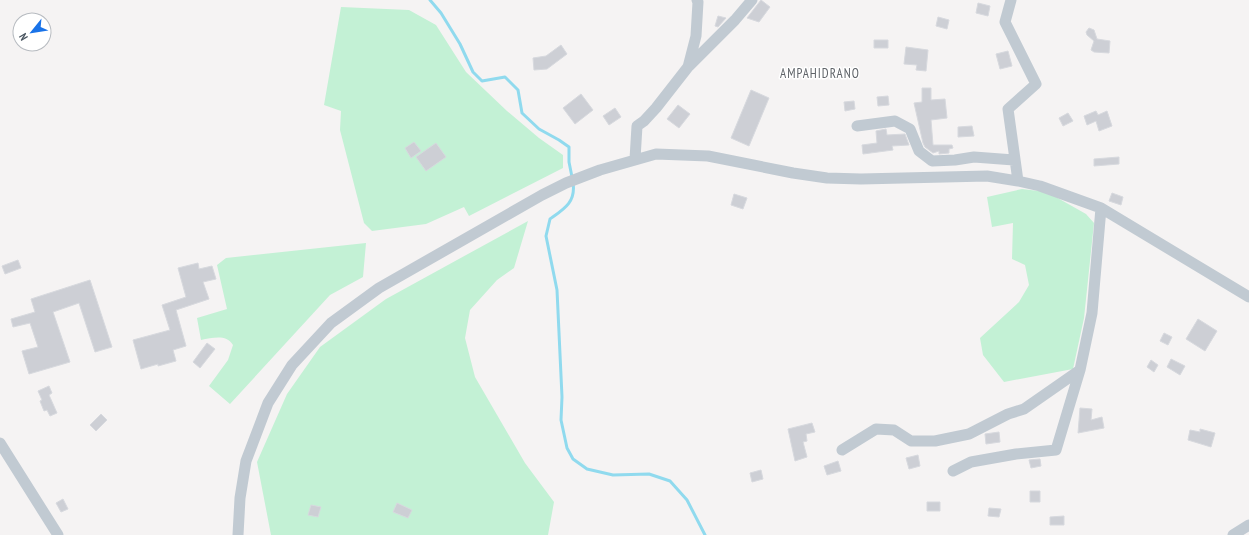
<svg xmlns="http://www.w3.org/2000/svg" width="1249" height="535" viewBox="0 0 1249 535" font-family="'PT Sans Narrow',sans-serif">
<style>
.green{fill:#c3f1d5}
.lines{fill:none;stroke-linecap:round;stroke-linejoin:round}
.stream{stroke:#90daee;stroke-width:3}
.building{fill:#cdcfd5;stroke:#d7d9de}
.minor{stroke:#c1cad2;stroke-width:11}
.labels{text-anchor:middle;stroke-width:3;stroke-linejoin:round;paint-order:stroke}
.neighbourhood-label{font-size:13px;letter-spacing:1px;fill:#5f6368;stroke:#fff}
</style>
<rect width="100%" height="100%" fill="#f5f3f3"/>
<path class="green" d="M 341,7 L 409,10 L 436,25 L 466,72 L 507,111 L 539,138 L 563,155 L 563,168 L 469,216 L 464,207 L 426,224 L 372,231 L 364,223 L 340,130 L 341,111 L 324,105 Z
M 1022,189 L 1047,192 L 1086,214 L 1094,223 L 1084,318 L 1073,369 L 1004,382 L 983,355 L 980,338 L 1019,302 L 1029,285 L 1025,265 L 1012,259 L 1013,223 L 992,227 L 987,197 Z
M 528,221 L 514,268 L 497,280 L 470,310 L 465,338 L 475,377 L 525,463 L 554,502 L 548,535 L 271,535 L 257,462 L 287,394 L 320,347 L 386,299 Z
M 366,243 L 363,277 L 330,295 L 230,404 L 209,386 L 228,360 L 233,345 C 226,334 213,338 201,340 L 197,318 L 227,309 L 217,265 L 226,258 Z"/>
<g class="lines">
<path class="stream" d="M 430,0 L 441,13 L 460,44 L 473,72 L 482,81 L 505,77 L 518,90 L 522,113 L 539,129 L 559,140 L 569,147 L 569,162 L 572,177
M 573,183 C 576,202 564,209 550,219 L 546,236 L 557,290 L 562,397 L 561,420 L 567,448 L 573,459 L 587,469 L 613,475 L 649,474 L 670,481 L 687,500 L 705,535"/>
</g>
<path class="building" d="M 761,0 L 770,7 L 759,22 L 747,18 Z
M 978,3 L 990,6 L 988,16 L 976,13 Z
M 718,16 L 726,18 L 718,27 L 715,26 Z
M 938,17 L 949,20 L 947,29 L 936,26 Z
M 1089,28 L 1094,30 L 1097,39 L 1110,41 L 1109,53 L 1094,52 L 1091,50 L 1094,41 L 1087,35 L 1086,32 Z
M 874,40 L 888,40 L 888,48 L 874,48 Z
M 561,45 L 567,54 L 547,69 L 534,70 L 533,58 L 546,56 Z
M 906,47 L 928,50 L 926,71 L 916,70 L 917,65 L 904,64 Z
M 1008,51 L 1012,66 L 1000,69 L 996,54 Z
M 922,88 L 931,88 L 931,100 L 945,99 L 947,118 L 931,120 L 933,145 L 952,145 L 953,148 L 949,149 L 949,153 L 939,154 L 939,151 L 933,153 L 925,147 L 923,143 L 914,103 L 922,102 Z
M 751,90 L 769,98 L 749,146 L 731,138 Z
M 581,94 L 593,110 L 575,124 L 563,108 Z
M 888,96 L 889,105 L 878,106 L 877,97 Z
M 854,101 L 855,109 L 845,111 L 844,102 Z
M 678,105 L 690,114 L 679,128 L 667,119 Z
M 615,108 L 621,117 L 609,125 L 603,116 Z
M 1096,111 L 1098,115 L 1107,111 L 1112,126 L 1099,131 L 1096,121 L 1087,125 L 1084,116 Z
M 1068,113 L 1073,121 L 1063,126 L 1059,118 Z
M 972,126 L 974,136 L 958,137 L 958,127 Z
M 886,129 L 887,135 L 905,134 L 909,145 L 892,146 L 893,150 L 863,154 L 862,145 L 877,143 L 876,131 Z
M 414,142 L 421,151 L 411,158 L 405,148 Z
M 436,143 L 446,157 L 426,171 L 416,157 Z
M 1119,157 L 1119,164 L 1094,166 L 1094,159 Z
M 1112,193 L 1123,197 L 1121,205 L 1109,201 Z
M 734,194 L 747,198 L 743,209 L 731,205 Z
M 18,260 L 21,268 L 5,274 L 2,266 Z
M 198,263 L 199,269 L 212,266 L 216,279 L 203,282 L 209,299 L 176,310 L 186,346 L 173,350 L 176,361 L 158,366 L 158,364 L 141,369 L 133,340 L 170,330 L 162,305 L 186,297 L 178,268 Z
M 90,280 L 112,347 L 95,352 L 79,303 L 53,312 L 70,362 L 29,374 L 22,351 L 38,347 L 30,323 L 13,327 L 11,319 L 35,312 L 31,299 Z
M 1198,319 L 1217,331 L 1205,351 L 1186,339 Z
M 1164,333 L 1172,337 L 1168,345 L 1160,341 Z
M 207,343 L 215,349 L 200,368 L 193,362 Z
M 1171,359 L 1185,366 L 1180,375 L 1167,367 Z
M 1151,360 L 1158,365 L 1154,372 L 1147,367 Z
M 49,386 L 52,393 L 49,395 L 57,413 L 50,416 L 47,410 L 44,411 L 40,401 L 42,400 L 38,391 Z
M 1080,408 L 1092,409 L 1091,420 L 1102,417 L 1104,428 L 1078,433 Z
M 101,414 L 107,420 L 96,431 L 90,425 Z
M 812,423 L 815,432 L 806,434 L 807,441 L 803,442 L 807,457 L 795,461 L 788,429 Z
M 1200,429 L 1215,433 L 1211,447 L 1188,440 L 1190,430 L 1200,432 Z
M 999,432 L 1000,442 L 986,444 L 985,434 Z
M 918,455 L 920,466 L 909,469 L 906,458 Z
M 1040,459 L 1041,466 L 1031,468 L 1029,460 Z
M 838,461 L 841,471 L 827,475 L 824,466 Z
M 761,470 L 763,479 L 752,482 L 750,473 Z
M 1030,491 L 1040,491 L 1040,502 L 1030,502 Z
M 63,499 L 68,509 L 61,512 L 56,503 Z
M 927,502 L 940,502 L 940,511 L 927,511 Z
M 397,503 L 412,510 L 408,518 L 393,512 Z
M 311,505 L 321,507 L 318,517 L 308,515 Z
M 989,508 L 1001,509 L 999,517 L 988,516 Z
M 1064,516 L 1064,525 L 1050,525 L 1050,517 Z"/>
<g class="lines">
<path class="minor" d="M 1011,0 L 1005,22 L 1036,84 L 1008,109 L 1018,181
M 689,66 L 735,20 L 752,0
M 857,126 L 895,121 L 910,129 L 919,151 L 932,161 L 955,160 L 974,157 L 1014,160
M 635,159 L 637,126 L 644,121 L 656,108 L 688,67 L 696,36 L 698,2 L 697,0
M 0,443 L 58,535
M 842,450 L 876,429 L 894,430 L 911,441 L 935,441 L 969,434 L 1008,414 L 1024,409 L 1080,370
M 953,471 L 971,462 L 1016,454 L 1056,450 L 1080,370 L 1092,313 L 1101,208
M 238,535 L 240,498 L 246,461 L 268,403 L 292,365 L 331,323 L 379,288 L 542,195 L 566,183 L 600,170 L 656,154 L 708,156 L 793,173 L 827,178 L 861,179 L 987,176 L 1018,181 L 1040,186 L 1101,208 L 1249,297
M 1233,535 L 1249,525"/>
</g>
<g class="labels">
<g class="neighbourhood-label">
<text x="820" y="78">AMPAHIDRANO</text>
</g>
</g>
<g transform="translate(32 32) rotate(240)"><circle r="19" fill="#ffffff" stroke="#b7bbc0"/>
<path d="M0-3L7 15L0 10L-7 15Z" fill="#1a73e8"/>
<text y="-6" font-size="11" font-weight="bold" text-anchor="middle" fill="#4a5661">N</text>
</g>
</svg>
